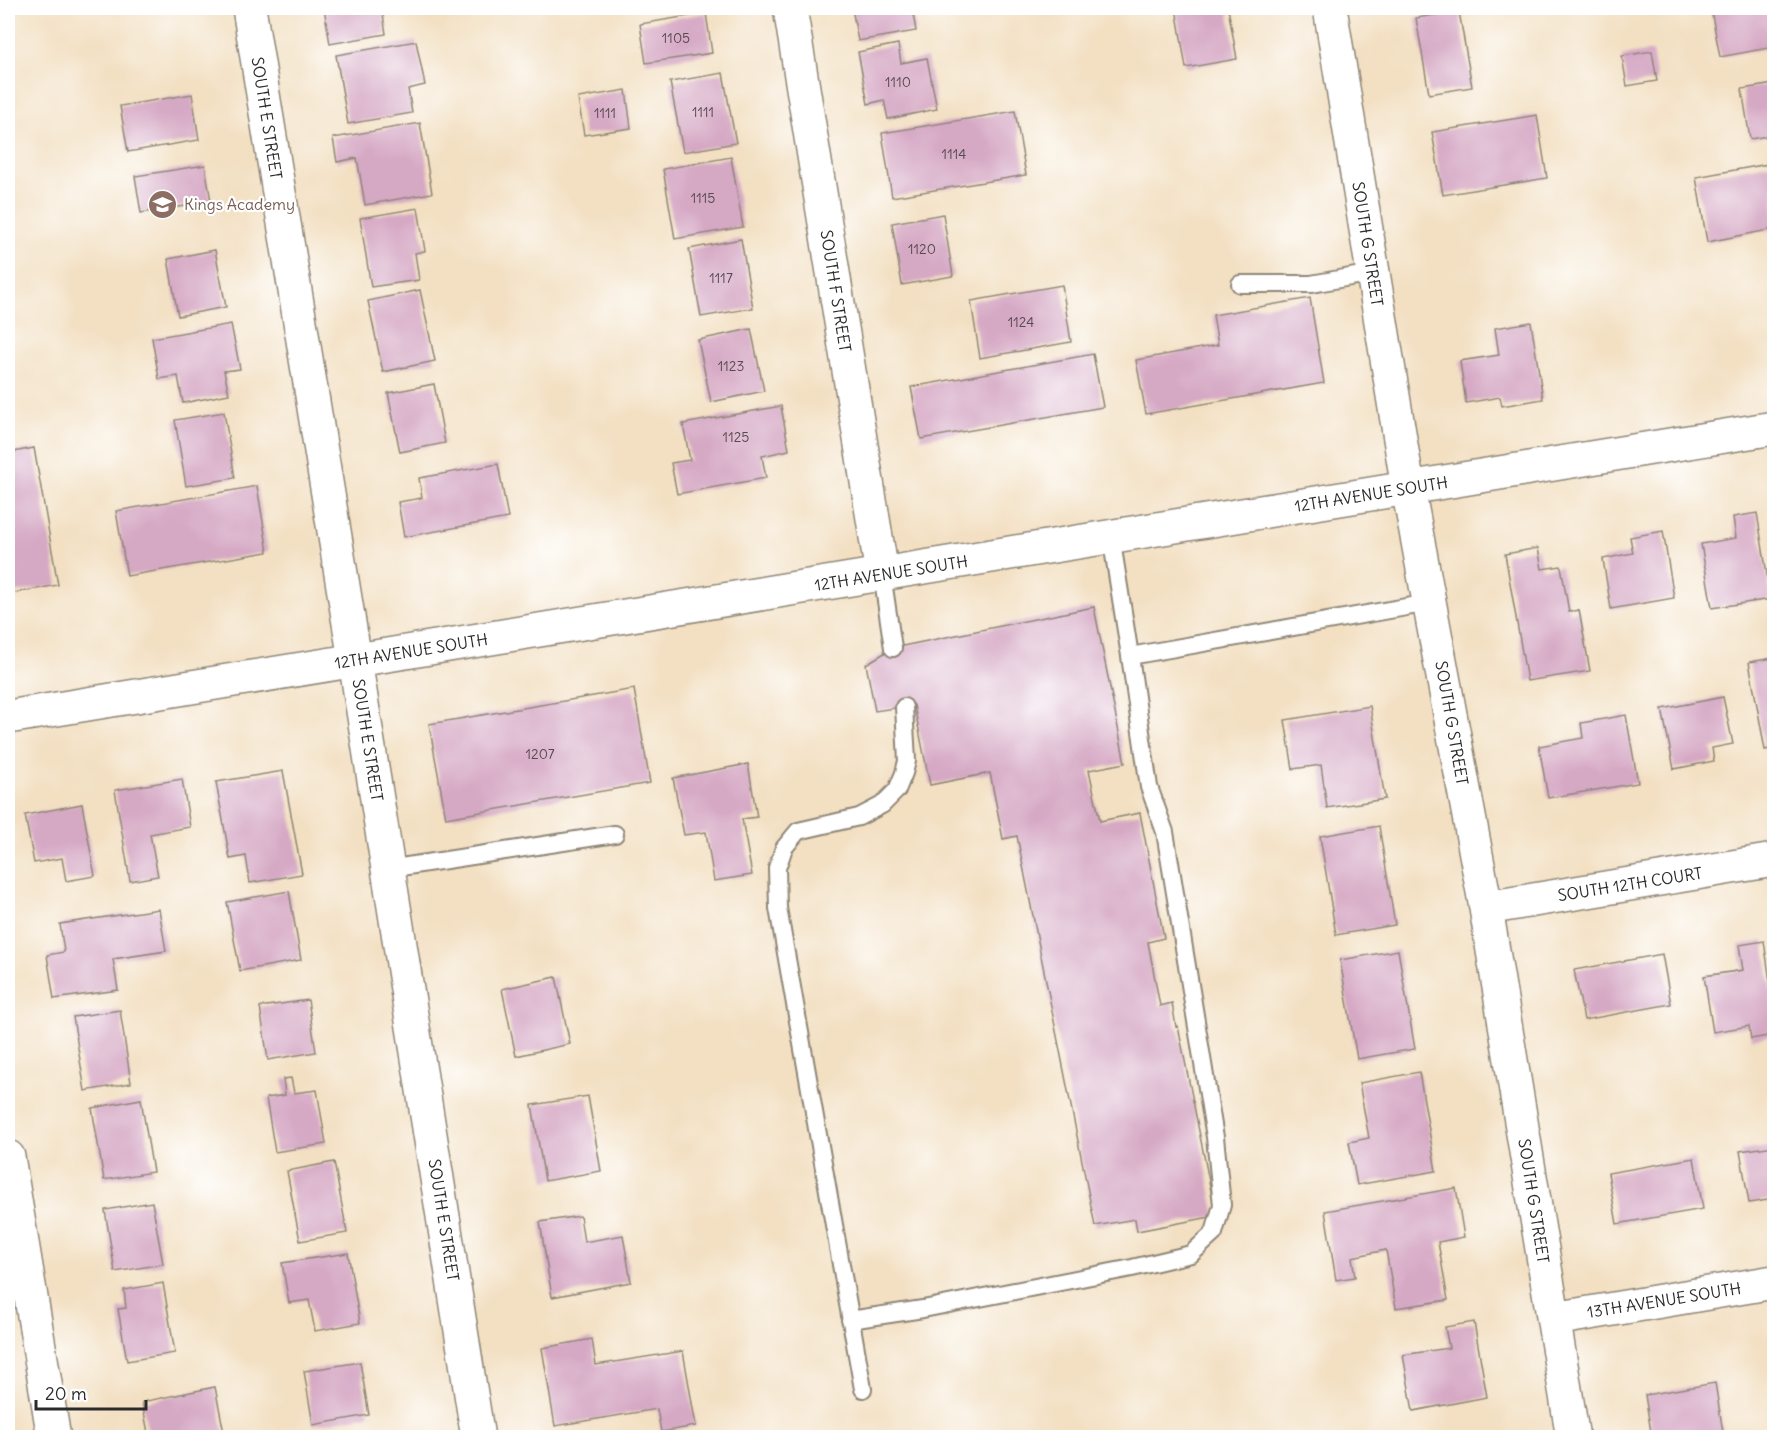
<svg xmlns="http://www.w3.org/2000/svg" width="1782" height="1445" viewBox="0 0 1782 1445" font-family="Delius,sans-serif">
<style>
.building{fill:#d5a8c4}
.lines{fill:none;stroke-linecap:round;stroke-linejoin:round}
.lane-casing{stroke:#8f8677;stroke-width:20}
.street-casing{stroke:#8f8677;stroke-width:36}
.secondary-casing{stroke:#8f8677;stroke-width:36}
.lane{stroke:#fff;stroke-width:16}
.street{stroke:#fff;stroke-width:33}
.secondary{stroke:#fff;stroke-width:33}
.labels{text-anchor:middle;stroke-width:4.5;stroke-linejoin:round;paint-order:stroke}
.number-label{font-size:14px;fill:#564a51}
.street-label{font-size:16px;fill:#2b2b2b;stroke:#fff}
.education-label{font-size:16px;fill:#785e54;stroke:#fff;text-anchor:start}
</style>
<rect width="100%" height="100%" fill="#fff"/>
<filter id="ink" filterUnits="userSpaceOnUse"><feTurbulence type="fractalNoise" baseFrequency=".0167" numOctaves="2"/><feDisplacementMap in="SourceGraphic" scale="12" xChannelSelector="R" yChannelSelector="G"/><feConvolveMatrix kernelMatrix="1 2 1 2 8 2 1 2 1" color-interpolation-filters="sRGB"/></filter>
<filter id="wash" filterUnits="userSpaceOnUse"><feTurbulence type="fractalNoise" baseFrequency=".008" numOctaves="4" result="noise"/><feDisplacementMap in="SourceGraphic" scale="24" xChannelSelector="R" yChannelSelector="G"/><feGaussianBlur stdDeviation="1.35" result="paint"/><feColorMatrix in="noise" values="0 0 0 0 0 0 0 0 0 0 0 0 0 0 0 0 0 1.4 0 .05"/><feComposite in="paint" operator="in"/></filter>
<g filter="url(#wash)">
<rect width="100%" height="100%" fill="#f3e0c3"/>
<g id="blocks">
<path class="building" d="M 324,8 L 382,8 L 386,34 L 330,44 Z
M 454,8 L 495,8 L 495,9 L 456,16 Z
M 852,8 L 912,8 L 916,31 L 858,41 Z
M 1176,8 L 1228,8 L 1237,59 L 1186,68 Z
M 1724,8 L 1774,8 L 1774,47 L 1720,57 L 1711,10 Z
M 1459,11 L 1472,87 L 1429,94 L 1416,18 Z
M 706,13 L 712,53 L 646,63 L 640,24 Z
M 416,41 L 425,85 L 408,89 L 412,113 L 348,124 L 336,55 Z
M 898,44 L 901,63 L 927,58 L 937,109 L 888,119 L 884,100 L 868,104 L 858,52 Z
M 1652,51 L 1657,81 L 1627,86 L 1622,56 Z
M 723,73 L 736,143 L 683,152 L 670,82 Z
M 1774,84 L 1774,135 L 1750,139 L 1742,89 Z
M 626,90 L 631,128 L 584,135 L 578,98 Z
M 192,94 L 199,140 L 128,152 L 120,106 Z
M 1015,111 L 1026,175 L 892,197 L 882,133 Z
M 1537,115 L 1547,178 L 1443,195 L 1432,132 Z
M 420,123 L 432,193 L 365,205 L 357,158 L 337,162 L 333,138 Z
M 731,157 L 743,227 L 675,239 L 663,169 Z
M 1774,163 L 1774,229 L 1707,242 L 1696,177 Z
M 205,165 L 211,202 L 141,213 L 135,176 Z
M 418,208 L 425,251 L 415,253 L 419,280 L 371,287 L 360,218 Z
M 943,214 L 953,276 L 902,285 L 892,223 Z
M 741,239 L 753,308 L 701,317 L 689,249 Z
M 215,250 L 226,307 L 178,316 L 168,259 Z
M 1062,285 L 1071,342 L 980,358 L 971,301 Z
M 420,290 L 435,361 L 383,372 L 368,301 Z
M 1310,298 L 1324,383 L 1146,414 L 1136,360 L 1218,345 L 1213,315 Z
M 1531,322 L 1543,399 L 1502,406 L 1500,397 L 1466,403 L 1460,361 L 1499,355 L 1495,328 Z
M 231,324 L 240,369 L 224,371 L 229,394 L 183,403 L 178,376 L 159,379 L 152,338 Z
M 751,329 L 764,391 L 711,402 L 698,340 Z
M 1093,354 L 1103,407 L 921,439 L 911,387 Z
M 434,384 L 445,443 L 400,452 L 388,393 Z
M 781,406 L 789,450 L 762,456 L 766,478 L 677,494 L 671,463 L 690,460 L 683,424 Z
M 224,412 L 235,478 L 186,486 L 175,420 Z
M 34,448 L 58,585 L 8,594 L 8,453 Z
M 498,464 L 508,518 L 404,537 L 398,502 L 422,498 L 419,478 Z
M 257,486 L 268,552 L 127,576 L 116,511 Z
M 1757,513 L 1771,599 L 1712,608 L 1701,544 L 1736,538 L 1733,517 Z
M 1663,531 L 1674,598 L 1611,609 L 1603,559 L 1633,553 L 1630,537 Z
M 1538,548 L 1542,569 L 1561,566 L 1569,612 L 1579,610 L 1590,671 L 1527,681 L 1505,554 Z
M 1094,607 L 1125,763 L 1089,770 L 1100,821 L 1140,813 L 1164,938 L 1148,942 L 1160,1006 L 1172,1003 L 1176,1027 L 1178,1026 L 1216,1216 L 1137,1231 L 1135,1219 L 1095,1226 L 1017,836 L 1003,839 L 990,773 L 930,785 L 914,705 L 875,711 L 866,664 L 893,648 Z
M 1774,658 L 1774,748 L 1765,750 L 1749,662 Z
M 634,689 L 650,783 L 446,818 L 429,724 Z
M 1723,697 L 1733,744 L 1712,748 L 1714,761 L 1674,769 L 1662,709 Z
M 1370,706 L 1385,799 L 1327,808 L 1321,765 L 1293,769 L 1285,720 Z
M 1626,715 L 1638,783 L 1548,798 L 1539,746 L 1583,738 L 1581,723 Z
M 748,764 L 757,817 L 742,819 L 752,875 L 714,881 L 706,832 L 684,835 L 673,778 Z
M 283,771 L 302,874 L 250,883 L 246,856 L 230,859 L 216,782 Z
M 182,779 L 190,827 L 150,834 L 158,876 L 130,881 L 115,790 Z
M 82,804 L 95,876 L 66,881 L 62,858 L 34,863 L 25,815 Z
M 1379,826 L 1395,925 L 1336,935 L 1320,836 Z
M 289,891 L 301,960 L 240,971 L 227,902 Z
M 159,909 L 166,951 L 113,959 L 118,990 L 54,999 L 47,955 L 64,952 L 60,924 Z
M 1764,941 L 1774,1009 L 1774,1035 L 1751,1039 L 1749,1026 L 1713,1032 L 1704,976 L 1743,970 L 1739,945 Z
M 1398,950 L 1415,1049 L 1357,1059 L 1340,960 Z
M 1662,954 L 1671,1004 L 1584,1020 L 1574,970 Z
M 556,977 L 570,1044 L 516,1056 L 502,989 Z
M 308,1000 L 316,1052 L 268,1060 L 260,1007 Z
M 120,1010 L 131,1083 L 85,1091 L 73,1017 Z
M 1419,1072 L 1436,1171 L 1357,1185 L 1349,1142 L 1369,1138 L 1359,1083 Z
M 291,1078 L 294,1093 L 317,1090 L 326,1144 L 275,1152 L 266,1098 L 285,1095 L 283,1079 Z
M 588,1096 L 601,1171 L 545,1181 L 532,1105 Z
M 141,1099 L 153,1172 L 104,1180 L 92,1108 Z
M 1774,1146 L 1774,1199 L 1749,1203 L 1740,1151 Z
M 1694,1158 L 1703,1209 L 1617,1224 L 1608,1173 Z
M 334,1162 L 347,1233 L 300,1241 L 287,1171 Z
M 1456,1188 L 1464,1237 L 1438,1242 L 1448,1300 L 1396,1308 L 1386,1250 L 1352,1257 L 1355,1277 L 1336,1280 L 1325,1211 Z
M 152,1202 L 163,1264 L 115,1272 L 105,1210 Z
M 580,1216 L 584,1242 L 623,1235 L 631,1282 L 552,1297 L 540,1222 Z
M 348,1253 L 360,1323 L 315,1331 L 309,1300 L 289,1303 L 282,1263 Z
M 163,1283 L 175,1353 L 127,1361 L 118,1309 L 126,1308 L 124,1290 Z
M 1474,1322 L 1487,1397 L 1413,1411 L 1403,1355 L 1449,1348 L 1445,1327 Z
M 592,1339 L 596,1365 L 683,1351 L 696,1426 L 661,1432 L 657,1409 L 555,1426 L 542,1348 Z
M 360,1362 L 369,1415 L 313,1425 L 304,1371 Z
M 1715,1383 L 1724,1438 L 1652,1438 L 1645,1395 Z
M 215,1387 L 225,1438 L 149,1438 L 142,1402 Z"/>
</g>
</g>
<g filter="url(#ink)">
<use href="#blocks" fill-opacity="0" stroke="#8f8677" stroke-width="1.5"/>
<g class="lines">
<defs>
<path id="lane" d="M 1240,284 L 1311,284 L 1373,273
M 1111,536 L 1130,656 L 1429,603
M 882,574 L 893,648
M 388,869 L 615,834
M 850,1320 L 923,1309 L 1132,1268 L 1191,1254 L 1214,1233 L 1222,1205 L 1215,1137 L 1165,832 L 1149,787 L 1130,656
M 863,1389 L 778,908 L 777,868 L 784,848 L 798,831 L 859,817 L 882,805 L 897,790 L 904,773 L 907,761 L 904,707"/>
<path id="street" d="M 249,8 L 355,660 L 478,1438
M 790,8 L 882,574
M 1330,8 L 1408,488 L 1486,908 L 1573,1438
M 1486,908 L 1774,860
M 8,1157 L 54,1438
M 1554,1319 L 1774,1282"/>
<path id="secondary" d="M 8,717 L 1774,428"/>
</defs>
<use href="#lane" class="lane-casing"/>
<use href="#street" class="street-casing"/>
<use href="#secondary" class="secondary-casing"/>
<use href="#lane" class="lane"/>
<use href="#street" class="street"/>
<use href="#secondary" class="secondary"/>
</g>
</g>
<defs>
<symbol id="school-disc" viewBox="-11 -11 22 22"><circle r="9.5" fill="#8d6e63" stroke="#fff"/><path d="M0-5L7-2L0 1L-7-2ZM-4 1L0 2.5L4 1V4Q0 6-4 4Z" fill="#fff"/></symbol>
</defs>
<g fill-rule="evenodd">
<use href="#school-disc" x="146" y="188" width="33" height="33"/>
</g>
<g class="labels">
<g class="number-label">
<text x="676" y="43">1105</text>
<text x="898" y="87">1110</text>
<text x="703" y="117">1111</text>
<text x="605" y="118">1111</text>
<text x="954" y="159">1114</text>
<text x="703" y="203">1115</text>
<text x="922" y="254">1120</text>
<text x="721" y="283">1117</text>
<text x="1021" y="327">1124</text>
<text x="731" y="371">1123</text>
<text x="736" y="442">1125</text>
<text x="540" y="759">1207</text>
</g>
<g class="street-label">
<text transform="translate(267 118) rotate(81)" y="6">SOUTH E STREET</text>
<text transform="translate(1368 244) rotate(81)" y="6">SOUTH G STREET</text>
<text transform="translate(836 291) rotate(81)" y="6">SOUTH F STREET</text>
<text transform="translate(1371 494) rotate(-9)" y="6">12TH AVENUE SOUTH</text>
<text transform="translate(891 573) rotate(-9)" y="6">12TH AVENUE SOUTH</text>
<text transform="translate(411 651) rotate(-9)" y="6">12TH AVENUE SOUTH</text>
<text transform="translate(1452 723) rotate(80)" y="6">SOUTH G STREET</text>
<text transform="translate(368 740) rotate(81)" y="6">SOUTH E STREET</text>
<text transform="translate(1630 884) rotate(-9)" y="6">SOUTH 12TH COURT</text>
<text transform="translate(1534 1201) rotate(81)" y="6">SOUTH G STREET</text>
<text transform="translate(444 1220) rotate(81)" y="6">SOUTH E STREET</text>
<text transform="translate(1664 1300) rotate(-9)" y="6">13TH AVENUE SOUTH</text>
</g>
<g class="education-label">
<text x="184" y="210">Kings Academy</text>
</g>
</g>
<rect width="1782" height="1445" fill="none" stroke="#fff" stroke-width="30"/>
<path d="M36 1400v9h110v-9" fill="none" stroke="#2b2b2b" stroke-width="3"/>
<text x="45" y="1400" font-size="18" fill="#2b2b2b" stroke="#ffffff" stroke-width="4.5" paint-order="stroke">20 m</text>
</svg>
